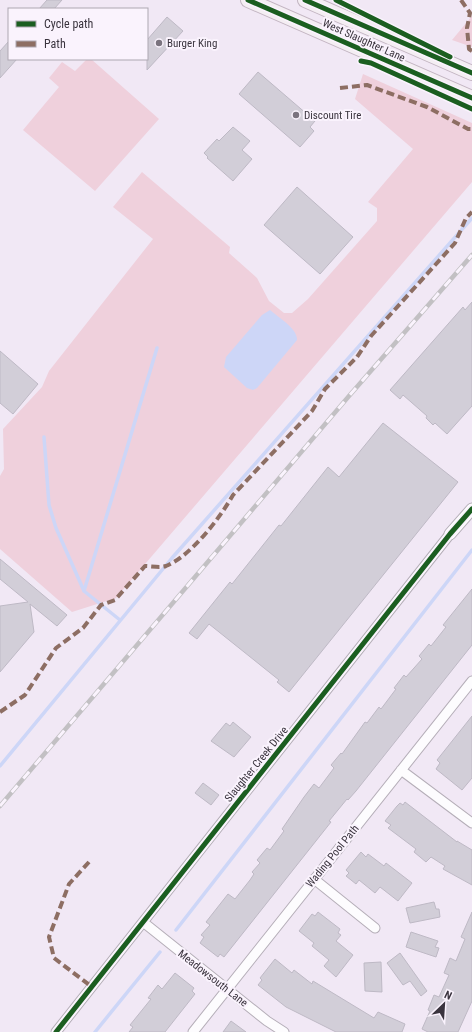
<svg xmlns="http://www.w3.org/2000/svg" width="472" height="1032" viewBox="0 0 472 1032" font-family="'Roboto Condensed',sans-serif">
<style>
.green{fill:#efd0dc}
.water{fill:#cdd6f7}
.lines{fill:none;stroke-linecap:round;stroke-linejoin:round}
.stream{stroke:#cdd6f7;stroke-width:3.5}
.building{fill:#d2ced8;stroke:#beb9c5}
.minor-casing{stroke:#b5aeb8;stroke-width:11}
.tertiary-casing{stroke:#b5aeb8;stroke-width:13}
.primary-casing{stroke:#c3b5c2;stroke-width:16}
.minor{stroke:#fdfcfe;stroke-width:9}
.tertiary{stroke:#fdfcfe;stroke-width:11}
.primary{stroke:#f4eef3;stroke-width:14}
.rail-casing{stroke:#c2c0c3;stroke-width:4.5}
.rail{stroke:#faf3fd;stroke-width:3;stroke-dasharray:9;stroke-linecap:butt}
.quiet{stroke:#8d6e63;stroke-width:4;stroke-dasharray:8 4;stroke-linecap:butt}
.cycleway-casing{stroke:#faf3fd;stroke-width:8}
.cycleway{stroke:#1b5e20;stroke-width:5}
.poi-dot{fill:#7a737e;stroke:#faf3fd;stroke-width:1.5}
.labels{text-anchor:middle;stroke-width:4;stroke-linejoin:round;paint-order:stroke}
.street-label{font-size:11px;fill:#3a343e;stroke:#faf3fd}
.poi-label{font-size:11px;fill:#3a343e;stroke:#faf3fd;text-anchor:start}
</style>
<rect width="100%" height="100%" fill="#f1e8f5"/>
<path class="green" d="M 472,16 L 472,47 L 452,40 Z
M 87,59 L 91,59 L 159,119 L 95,191 L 23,130 L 59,87 L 49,78 L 62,62 L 75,71 Z
M 363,74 L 472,123 L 472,182 L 116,598 L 72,612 L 0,549 L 0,476 L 4,469 L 3,429 L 42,387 L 49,371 L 153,239 L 113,207 L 142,172 L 230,247 L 229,253 L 257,278 L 269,301 L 284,313 L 292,313 L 308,299 L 377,221 L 377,208 L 368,202 L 413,149 L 355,99 Z"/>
<path class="water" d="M 270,310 C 278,317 298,329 297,340 L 257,388 L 253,390 L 247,388 L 224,367 L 226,357 L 262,315 Z"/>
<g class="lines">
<path class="stream" d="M 44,437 L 49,505 L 56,528 L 84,591 L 120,620
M 84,591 L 157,348
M 0,766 L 172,558 L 472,218
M 176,930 L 472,550
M 95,1032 L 160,952"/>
</g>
<path class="building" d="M 47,0 L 62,0 L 54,9 L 39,9 Z
M 167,17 L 183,31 L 147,70 L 147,40 Z
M 9,41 L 9,59 L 17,59 L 0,78 L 0,51 Z
M 258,72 L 315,121 L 310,127 L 314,131 L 300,147 L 239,94 Z
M 233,127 L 250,141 L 242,150 L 252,159 L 233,181 L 207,158 L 208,157 L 204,153 L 217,139 L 219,141 Z
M 297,187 L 353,237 L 320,274 L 264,225 Z
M 472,302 L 472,406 L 447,434 L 435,423 L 433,425 L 426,418 L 427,416 L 403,395 L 400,399 L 390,390 L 463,307 L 465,310 Z
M 0,351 L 38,384 L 13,414 L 0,403 Z
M 383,423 L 458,482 L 289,692 L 277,682 L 279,680 L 209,624 L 197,639 L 189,633 L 230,582 L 232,584 L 279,525 L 281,526 L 328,467 L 339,477 Z
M 0,559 L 67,615 L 57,626 L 30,604 L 34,632 L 0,672 L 0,606 L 28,602 L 0,579 Z
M 472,589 L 472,645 L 356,791 L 348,800 L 347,799 L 329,821 L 331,822 L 224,957 L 220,954 L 218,957 L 200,943 L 204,937 L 201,935 L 210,925 L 206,922 L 228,894 L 235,899 L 250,880 L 254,874 L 252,872 L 260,863 L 257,860 L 267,848 L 270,850 L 284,831 L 282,829 L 304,797 L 314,784 L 319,788 L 334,768 L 331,765 L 341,753 L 342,754 L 365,722 L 367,723 L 379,707 L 381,709 L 396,689 L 394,688 L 404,675 L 406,677 L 422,659 L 419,656 L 429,644 L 431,646 L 446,627 L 443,625 Z
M 472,716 L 472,778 L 462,790 L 436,769 L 440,763 L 437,760 Z
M 233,722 L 251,737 L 234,757 L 211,741 L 226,723 L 230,726 Z
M 203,783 L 219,795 L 211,805 L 195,793 Z
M 405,802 L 457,842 L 457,841 L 472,850 L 472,885 L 443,869 L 445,866 L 431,857 L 426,862 L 414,852 L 416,849 L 388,828 L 391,825 L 385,821 L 397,806 L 400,803 L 403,805 Z
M 361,852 L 366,857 L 368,854 L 384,866 L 386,863 L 412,883 L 398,901 L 380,887 L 375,893 L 359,880 L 356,884 L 346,876 L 349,873 L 346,870 Z
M 434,902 L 436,909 L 439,909 L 440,917 L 410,923 L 406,908 Z
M 318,912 L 340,929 L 338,933 L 341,935 L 336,941 L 353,955 L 336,977 L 324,966 L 329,960 L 312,946 L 314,943 L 299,931 L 312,914 L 315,916 Z
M 472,912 L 472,1001 L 458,1032 L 428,1032 L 422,1029 L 430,1011 L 428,1010 L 434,995 L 439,997 L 449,975 L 444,973 L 450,958 L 456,961 L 465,939 L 461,937 Z
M 411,932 L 438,941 L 435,947 L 439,948 L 436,957 L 406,947 Z
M 400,953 L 427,991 L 421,996 L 410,981 L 403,985 L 387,963 Z
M 275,959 L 292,973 L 294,970 L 312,984 L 313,981 L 374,1018 L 378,1012 L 405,1024 L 402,1032 L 336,1032 L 286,1007 L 258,985 L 262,980 L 260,978 Z
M 381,962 L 382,992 L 365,991 L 364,963 Z
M 175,973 L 194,988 L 192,991 L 195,994 L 165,1032 L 129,1032 L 133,1027 L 130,1025 L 151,999 L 148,998 L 158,985 L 162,989 Z
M 231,1021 L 246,1032 L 223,1032 Z"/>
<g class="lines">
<defs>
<path id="minor" d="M 401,770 L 472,823
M 314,879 L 375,928
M 143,922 L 267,1021 L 284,1032
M 56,1032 L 450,534
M 193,1032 L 472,681"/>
<path id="tertiary" d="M 450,534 L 472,509"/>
<path id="primary" d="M 248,0 L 472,98
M 305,0 L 472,73"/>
</defs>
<use href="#minor" class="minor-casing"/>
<use href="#tertiary" class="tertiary-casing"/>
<use href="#primary" class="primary-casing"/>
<use href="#minor" class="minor"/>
<use href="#tertiary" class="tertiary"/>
<use href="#primary" class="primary"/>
<defs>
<path id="rail" d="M 0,806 L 349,396 L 472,255"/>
</defs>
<use href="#rail" class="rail-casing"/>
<use href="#rail" class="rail"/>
<path class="quiet" d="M 461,0 L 470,13 L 467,28 L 469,49 L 472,51
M 340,88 L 367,85 L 427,107 L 468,129 L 472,129
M 0,712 L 25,695 L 56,648 L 83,628 L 101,605 L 115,600 L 145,566 C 151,566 160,568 166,566 C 191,556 220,518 233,495 L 312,411 L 325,389 L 357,357 L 371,336 L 455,243 L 466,218 L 472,212
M 89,862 L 69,884 L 49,937 L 54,958 L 92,987"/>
<defs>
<path id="cycleway" d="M 248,0 L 472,98
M 305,0 L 472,73
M 336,0 L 450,57
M 361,61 L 371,63 L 472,109
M 56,1032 L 450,534 L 472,509"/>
</defs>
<use href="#cycleway" class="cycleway-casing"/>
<use href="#cycleway" class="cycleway"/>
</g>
<g class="poi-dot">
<circle cx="159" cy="43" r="4"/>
<circle cx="296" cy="115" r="4"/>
</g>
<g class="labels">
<g class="street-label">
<text transform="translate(364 40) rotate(24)" y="4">West Slaughter Lane</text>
<text transform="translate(256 764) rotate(-51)" y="4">Slaughter Creek Drive</text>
<text transform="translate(332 856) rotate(-51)" y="4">Wading Pool Path</text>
<text transform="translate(213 978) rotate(38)" y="4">Meadowsouth Lane</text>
</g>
<g class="poi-label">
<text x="167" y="47">Burger King</text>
<text x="304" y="119">Discount Tire</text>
</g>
</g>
<rect x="8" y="8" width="140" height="52" fill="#faf3fd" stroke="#ada7b1"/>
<rect x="16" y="21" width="20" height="6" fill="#1b5e20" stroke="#ada7b1"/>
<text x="44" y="28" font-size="12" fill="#3a343e">Cycle path</text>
<rect x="16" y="41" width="20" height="6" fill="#8d6e63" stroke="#ada7b1"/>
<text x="44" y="48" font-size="12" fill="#3a343e">Path</text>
<g transform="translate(444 1004) rotate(25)" stroke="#faf3fd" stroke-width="3" paint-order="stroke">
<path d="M0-3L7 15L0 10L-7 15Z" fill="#3a343e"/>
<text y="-6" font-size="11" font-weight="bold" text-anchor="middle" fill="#3a343e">N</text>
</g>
</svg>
